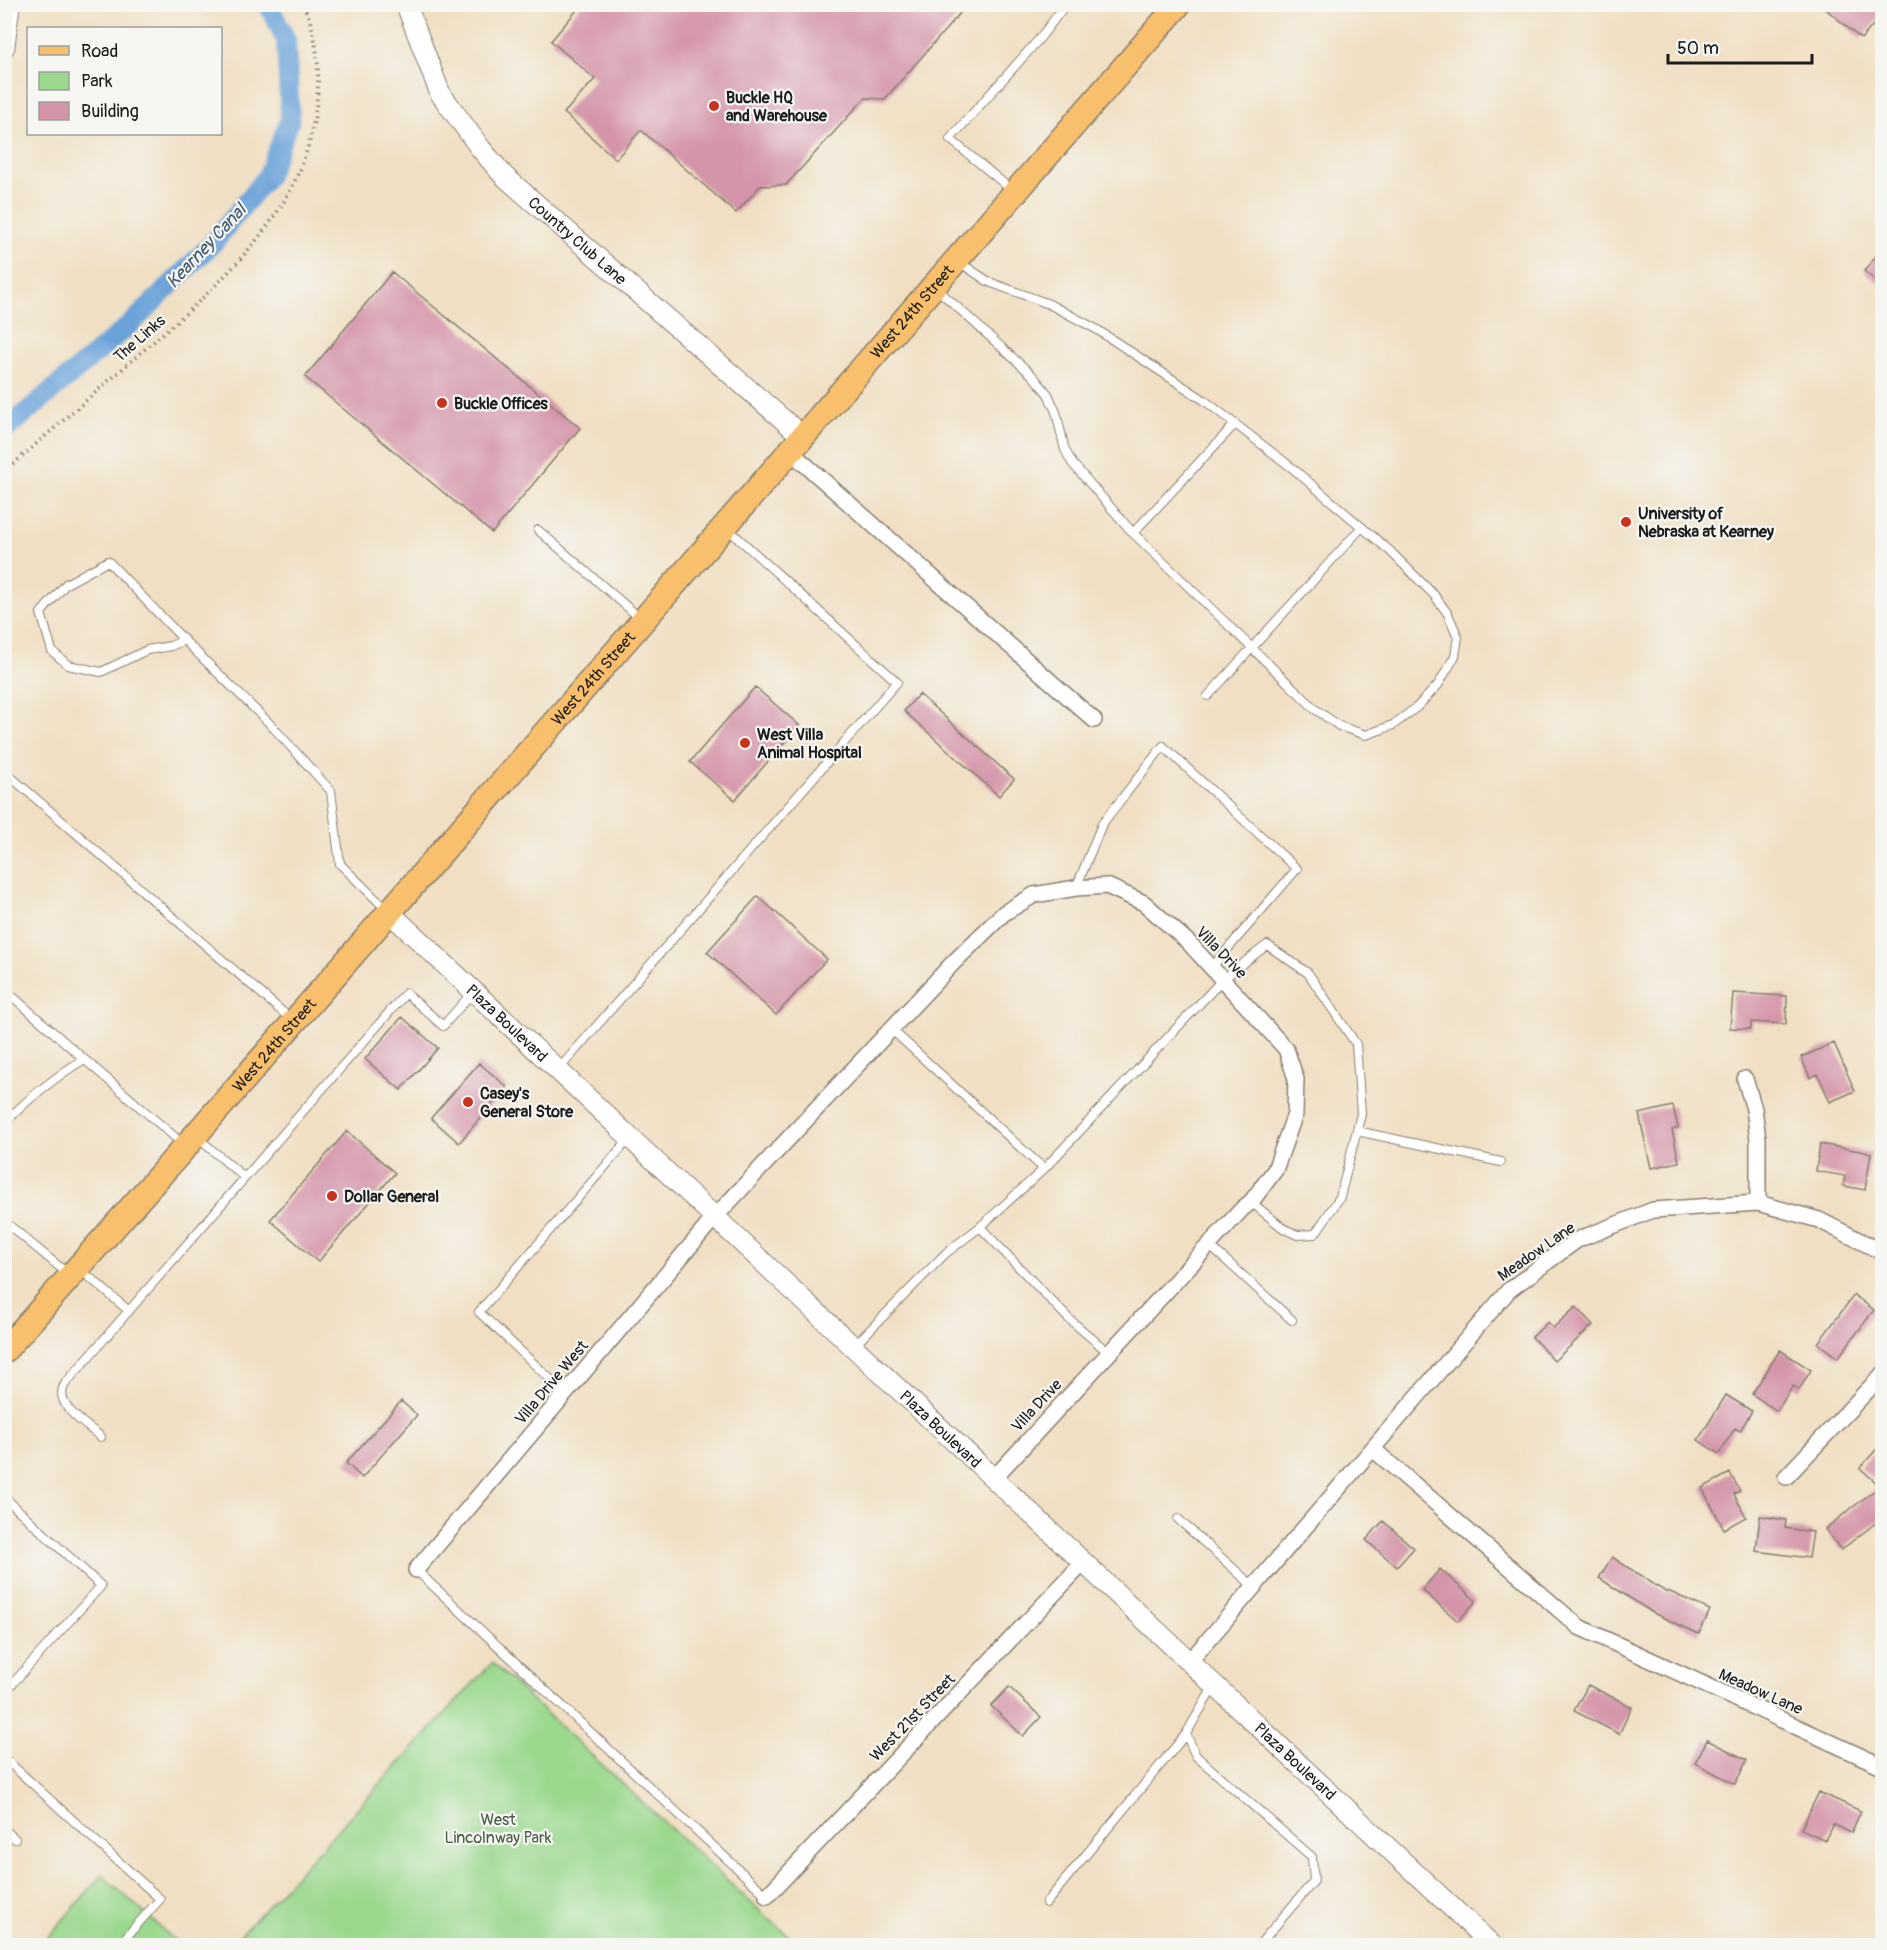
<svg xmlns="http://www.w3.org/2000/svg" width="1887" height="1950" viewBox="0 0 1887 1950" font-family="Pangolin,sans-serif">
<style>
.green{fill:#9ad88d;stroke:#5b7a54;stroke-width:1.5}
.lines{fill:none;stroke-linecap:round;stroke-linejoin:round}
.canal{stroke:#6ba3d9;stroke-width:20}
.building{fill:#d494a9}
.service-casing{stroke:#867e6f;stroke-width:10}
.minor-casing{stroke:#867e6f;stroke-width:18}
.tertiary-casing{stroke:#867e6f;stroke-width:22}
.primary-casing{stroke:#867e6f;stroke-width:27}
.path{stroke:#867e6f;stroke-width:4;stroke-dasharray:1.5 4.5;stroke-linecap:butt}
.service{stroke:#fff;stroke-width:8}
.minor{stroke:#fff;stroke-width:15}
.tertiary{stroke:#fff;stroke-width:20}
.primary{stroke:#f8bf6c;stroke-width:24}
.poi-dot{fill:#c8321e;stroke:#f6f6f2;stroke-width:2}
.labels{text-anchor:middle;stroke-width:4.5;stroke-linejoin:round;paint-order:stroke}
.poi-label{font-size:16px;font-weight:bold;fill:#1c1c1c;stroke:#f6f6f2;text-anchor:start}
.street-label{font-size:16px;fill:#1c1c1c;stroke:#f6f6f2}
.park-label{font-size:16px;fill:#485e44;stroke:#f6f6f2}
.water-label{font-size:18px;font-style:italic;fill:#405971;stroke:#f6f6f2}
</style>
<rect width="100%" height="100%" fill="#f6f6f2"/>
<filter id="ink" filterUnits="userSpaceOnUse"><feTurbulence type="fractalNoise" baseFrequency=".0167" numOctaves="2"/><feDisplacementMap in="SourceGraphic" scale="12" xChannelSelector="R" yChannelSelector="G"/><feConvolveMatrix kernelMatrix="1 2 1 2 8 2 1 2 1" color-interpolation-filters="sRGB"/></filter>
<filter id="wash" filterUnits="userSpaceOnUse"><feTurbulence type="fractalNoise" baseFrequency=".008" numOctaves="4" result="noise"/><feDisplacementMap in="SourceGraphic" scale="24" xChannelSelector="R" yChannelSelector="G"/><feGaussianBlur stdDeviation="1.35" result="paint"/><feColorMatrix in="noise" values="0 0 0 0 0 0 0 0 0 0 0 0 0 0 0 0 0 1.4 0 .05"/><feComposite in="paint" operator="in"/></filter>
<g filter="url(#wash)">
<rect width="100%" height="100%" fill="#f0dfc2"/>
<path class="green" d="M 492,1663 L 761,1912 L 800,1945 L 231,1945 Z
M 102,1875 L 180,1945 L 40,1946 Z"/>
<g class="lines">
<path class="canal" d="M 4,431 L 132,323 L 214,242 L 268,175 L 290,119 L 286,40 L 268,4"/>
</g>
<g id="blocks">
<path class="building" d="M 582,4 L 968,4 L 885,99 L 865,98 L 786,185 L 760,186 L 736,213 L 641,130 L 616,159 L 564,113 L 595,79 L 551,41 Z
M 1820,4 L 1882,4 L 1882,15 L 1861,39 Z
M 1882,249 L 1882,286 L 1864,271 Z
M 392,272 L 580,428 L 492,533 L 305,377 Z
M 755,687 L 799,725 L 735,800 L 690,762 Z
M 919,694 L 1014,779 L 999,796 L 904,711 Z
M 758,896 L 827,959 L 776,1015 L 707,952 Z
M 1733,993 L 1787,996 L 1786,1024 L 1751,1022 L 1751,1029 L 1730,1028 Z
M 402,1017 L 438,1048 L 401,1090 L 365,1059 Z
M 1834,1043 L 1855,1091 L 1830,1102 L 1818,1074 L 1810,1078 L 1801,1057 Z
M 479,1063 L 507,1087 L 459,1143 L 431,1118 Z
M 1673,1106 L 1678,1128 L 1672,1130 L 1679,1162 L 1651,1168 L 1639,1114 Z
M 347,1131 L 395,1173 L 318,1262 L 270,1220 Z
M 1820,1144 L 1871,1153 L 1865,1190 L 1843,1186 L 1845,1176 L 1816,1171 Z
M 1854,1295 L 1874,1310 L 1838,1358 L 1818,1343 Z
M 1576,1307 L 1593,1325 L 1554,1361 L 1532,1337 L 1548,1322 L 1553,1328 Z
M 1780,1350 L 1811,1370 L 1799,1390 L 1793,1386 L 1777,1411 L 1752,1394 Z
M 1726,1395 L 1752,1411 L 1740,1431 L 1735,1428 L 1719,1454 L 1698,1440 Z
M 401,1401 L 417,1415 L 362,1478 L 346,1463 Z
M 1882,1443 L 1882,1518 L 1841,1550 L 1825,1529 L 1880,1486 L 1860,1468 Z
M 1730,1473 L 1740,1491 L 1734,1494 L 1746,1517 L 1724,1529 L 1702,1488 Z
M 1760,1516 L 1786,1520 L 1785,1528 L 1813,1532 L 1809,1558 L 1756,1551 Z
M 1383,1521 L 1414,1548 L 1397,1567 L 1366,1540 Z
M 1612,1557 L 1667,1593 L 1668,1591 L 1710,1610 L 1699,1634 L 1653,1613 L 1599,1578 Z
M 1440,1569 L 1476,1601 L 1458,1621 L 1422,1590 Z
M 1588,1685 L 1632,1707 L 1619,1734 L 1574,1711 Z
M 1009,1687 L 1041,1717 L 1023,1736 L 991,1706 Z
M 1707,1740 L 1747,1760 L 1735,1784 L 1695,1763 Z
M 1819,1792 L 1861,1811 L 1851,1833 L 1833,1824 L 1825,1840 L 1801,1829 Z"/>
</g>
</g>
<g filter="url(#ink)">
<use href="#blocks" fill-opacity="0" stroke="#867e6f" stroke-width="1.5"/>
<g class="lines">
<defs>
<path id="service" d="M 4,58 L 10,49 L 15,10 L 13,4
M 1013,191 L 950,139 L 1040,38 L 1066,4
M 959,262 L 989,282 L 1049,304 L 1096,329 L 1204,400 L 1291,467 L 1390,551 L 1434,595 L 1448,614 L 1458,637 L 1455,656 L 1438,685 L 1417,707 L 1393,725 L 1366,735 L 1339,726 L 1315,709 L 1133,533 L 1235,424
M 935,287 L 1032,375 L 1048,394 L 1056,412 L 1065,450 L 1072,463 L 1133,533
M 538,530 L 640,618
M 108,561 L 184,640 L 171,646 L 147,650 L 101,672 L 68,665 L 52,651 L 41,613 L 66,584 Z
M 184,640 L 271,725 L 331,791 L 340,864 L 388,911
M 1208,696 L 1361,528
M 4,771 L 293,1021
M 1076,888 L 1102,824 L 1163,746 L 1297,869 L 1212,967
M 4,989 L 84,1059 L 184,1145
M 891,1029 L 1044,1169
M 559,1069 L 897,682 L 727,528
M 4,1124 C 28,1098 54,1078 84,1059
M 1357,1131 L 1501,1162
M 198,1138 L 245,1178
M 4,1221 L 68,1274
M 980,1227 L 1068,1318 L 1109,1353
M 1209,1245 L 1292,1320
M 80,1269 L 129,1311
M 854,1346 L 946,1253 L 980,1227 L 1044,1169 L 1223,979 L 1267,945 L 1308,973 L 1356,1044 L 1361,1114 L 1340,1197 L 1315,1234 L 1297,1235 L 1283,1228 L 1251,1202
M 565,1393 L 479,1312 L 629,1139
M 101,1437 C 87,1425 52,1405 65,1384 L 406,993 L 443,1026 L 472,993
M 4,1497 L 101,1586 L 4,1693
M 1178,1519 L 1254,1587
M 416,1570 L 767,1896
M 1214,1686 L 1186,1734 L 1196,1756 L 1312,1857 L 1314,1881 L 1258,1946
M 4,1758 L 160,1899 L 118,1946
M 4,1829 L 15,1839
M 1046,1903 L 1186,1734"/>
<path id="minor" d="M 791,452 L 1094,720
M 1745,1079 L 1754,1109 L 1758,1139 L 1758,1203
M 1373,1449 L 1579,1627 L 1882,1766
M 1786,1477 L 1882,1375
M 416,1570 L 714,1218 L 953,963 L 1004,913 L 1034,895 L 1076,888 L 1107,886 L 1144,903 L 1189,943 L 1286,1049 L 1296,1079 L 1295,1114 L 1275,1170 L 1251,1202 L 1243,1208 L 993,1479
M 1190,1661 L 1509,1290 L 1577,1240 L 1653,1210 L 1758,1203 L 1819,1220 L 1882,1252
M 767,1896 L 1083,1563"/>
<g id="tertiary">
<path id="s1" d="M 406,4 L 440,93 L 481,149 L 504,176 L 803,437"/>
<path id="s2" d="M 389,912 L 1493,1946"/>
</g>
<g id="primary">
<path id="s3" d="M 4,1351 L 186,1146 L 1179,4"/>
</g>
</defs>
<use href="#service" class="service-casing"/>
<use href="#minor" class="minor-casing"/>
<use href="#tertiary" class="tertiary-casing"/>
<use href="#primary" class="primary-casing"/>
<path class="path" d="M 4,472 L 191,309 C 226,276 261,240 286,198 C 317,146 331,60 303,4"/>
<use href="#service" class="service"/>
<use href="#minor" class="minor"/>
<use href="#tertiary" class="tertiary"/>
<use href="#primary" class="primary"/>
</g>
</g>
<g class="poi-dot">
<circle cx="714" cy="106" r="6"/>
<circle cx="442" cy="403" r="6"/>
<circle cx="1626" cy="522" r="6"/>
<circle cx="745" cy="743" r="6"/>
<circle cx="468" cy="1102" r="6"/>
<circle cx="332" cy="1196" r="6"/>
</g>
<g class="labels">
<g class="poi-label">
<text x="726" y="103">Buckle HQ<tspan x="726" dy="18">and Warehouse</tspan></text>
<text x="454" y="409">Buckle Offices</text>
<text x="1638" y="519">University of<tspan x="1638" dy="18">Nebraska at Kearney</tspan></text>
<text x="757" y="740">West Villa<tspan x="757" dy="18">Animal Hospital</tspan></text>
<text x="480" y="1099">Casey's<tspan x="480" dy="18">General Store</tspan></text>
<text x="344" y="1202">Dollar General</text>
</g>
<g class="street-label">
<text dy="6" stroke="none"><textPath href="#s1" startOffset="298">Country Club Lane</textPath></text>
<text dy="6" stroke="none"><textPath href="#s3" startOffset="1380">West 24th Street</textPath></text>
<text transform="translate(139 338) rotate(-41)" y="6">The Links</text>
<text dy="6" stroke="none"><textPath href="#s3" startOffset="894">West 24th Street</textPath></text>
<text transform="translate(1222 952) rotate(46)" y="6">Villa Drive</text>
<text dy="6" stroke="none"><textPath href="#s2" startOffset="162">Plaza Boulevard</textPath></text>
<text dy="6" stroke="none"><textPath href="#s3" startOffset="408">West 24th Street</textPath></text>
<text transform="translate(1536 1251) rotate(-35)" y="6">Meadow Lane</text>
<text transform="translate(551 1382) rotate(-50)" y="6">Villa Drive West</text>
<text transform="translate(1036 1405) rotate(-47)" y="6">Villa Drive</text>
<text dy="6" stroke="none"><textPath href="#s2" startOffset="756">Plaza Boulevard</textPath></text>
<text transform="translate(1761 1691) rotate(24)" y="6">Meadow Lane</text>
<text transform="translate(912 1717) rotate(-46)" y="6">West 21st Street</text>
<text dy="6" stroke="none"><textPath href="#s2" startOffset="1242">Plaza Boulevard</textPath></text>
</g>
<g class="park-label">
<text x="498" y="1825">West<tspan x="498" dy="18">Lincolnway Park</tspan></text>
</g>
<g class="water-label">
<text transform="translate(206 246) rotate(-47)" y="6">Kearney Canal</text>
</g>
</g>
<rect width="1887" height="1950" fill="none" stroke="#f6f6f2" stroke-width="24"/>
<rect x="27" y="27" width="195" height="108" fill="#f6f6f2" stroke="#9f9f9c" stroke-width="1.5"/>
<rect x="39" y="46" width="30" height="9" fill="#f8bf6c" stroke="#9f9f9c" stroke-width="1.5"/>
<text x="81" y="57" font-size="18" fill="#1c1c1c">Road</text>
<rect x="39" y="72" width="30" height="18" fill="#9ad88d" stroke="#9f9f9c" stroke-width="1.5"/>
<text x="81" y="87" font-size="18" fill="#1c1c1c">Park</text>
<rect x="39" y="102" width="30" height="18" fill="#d494a9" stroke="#9f9f9c" stroke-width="1.5"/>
<text x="81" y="117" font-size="18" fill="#1c1c1c">Building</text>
<path d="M1668 54v9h144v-9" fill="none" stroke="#1c1c1c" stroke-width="3"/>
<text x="1677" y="54" font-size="18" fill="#1c1c1c" stroke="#f6f6f2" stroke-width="4.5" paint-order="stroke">50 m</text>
</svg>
